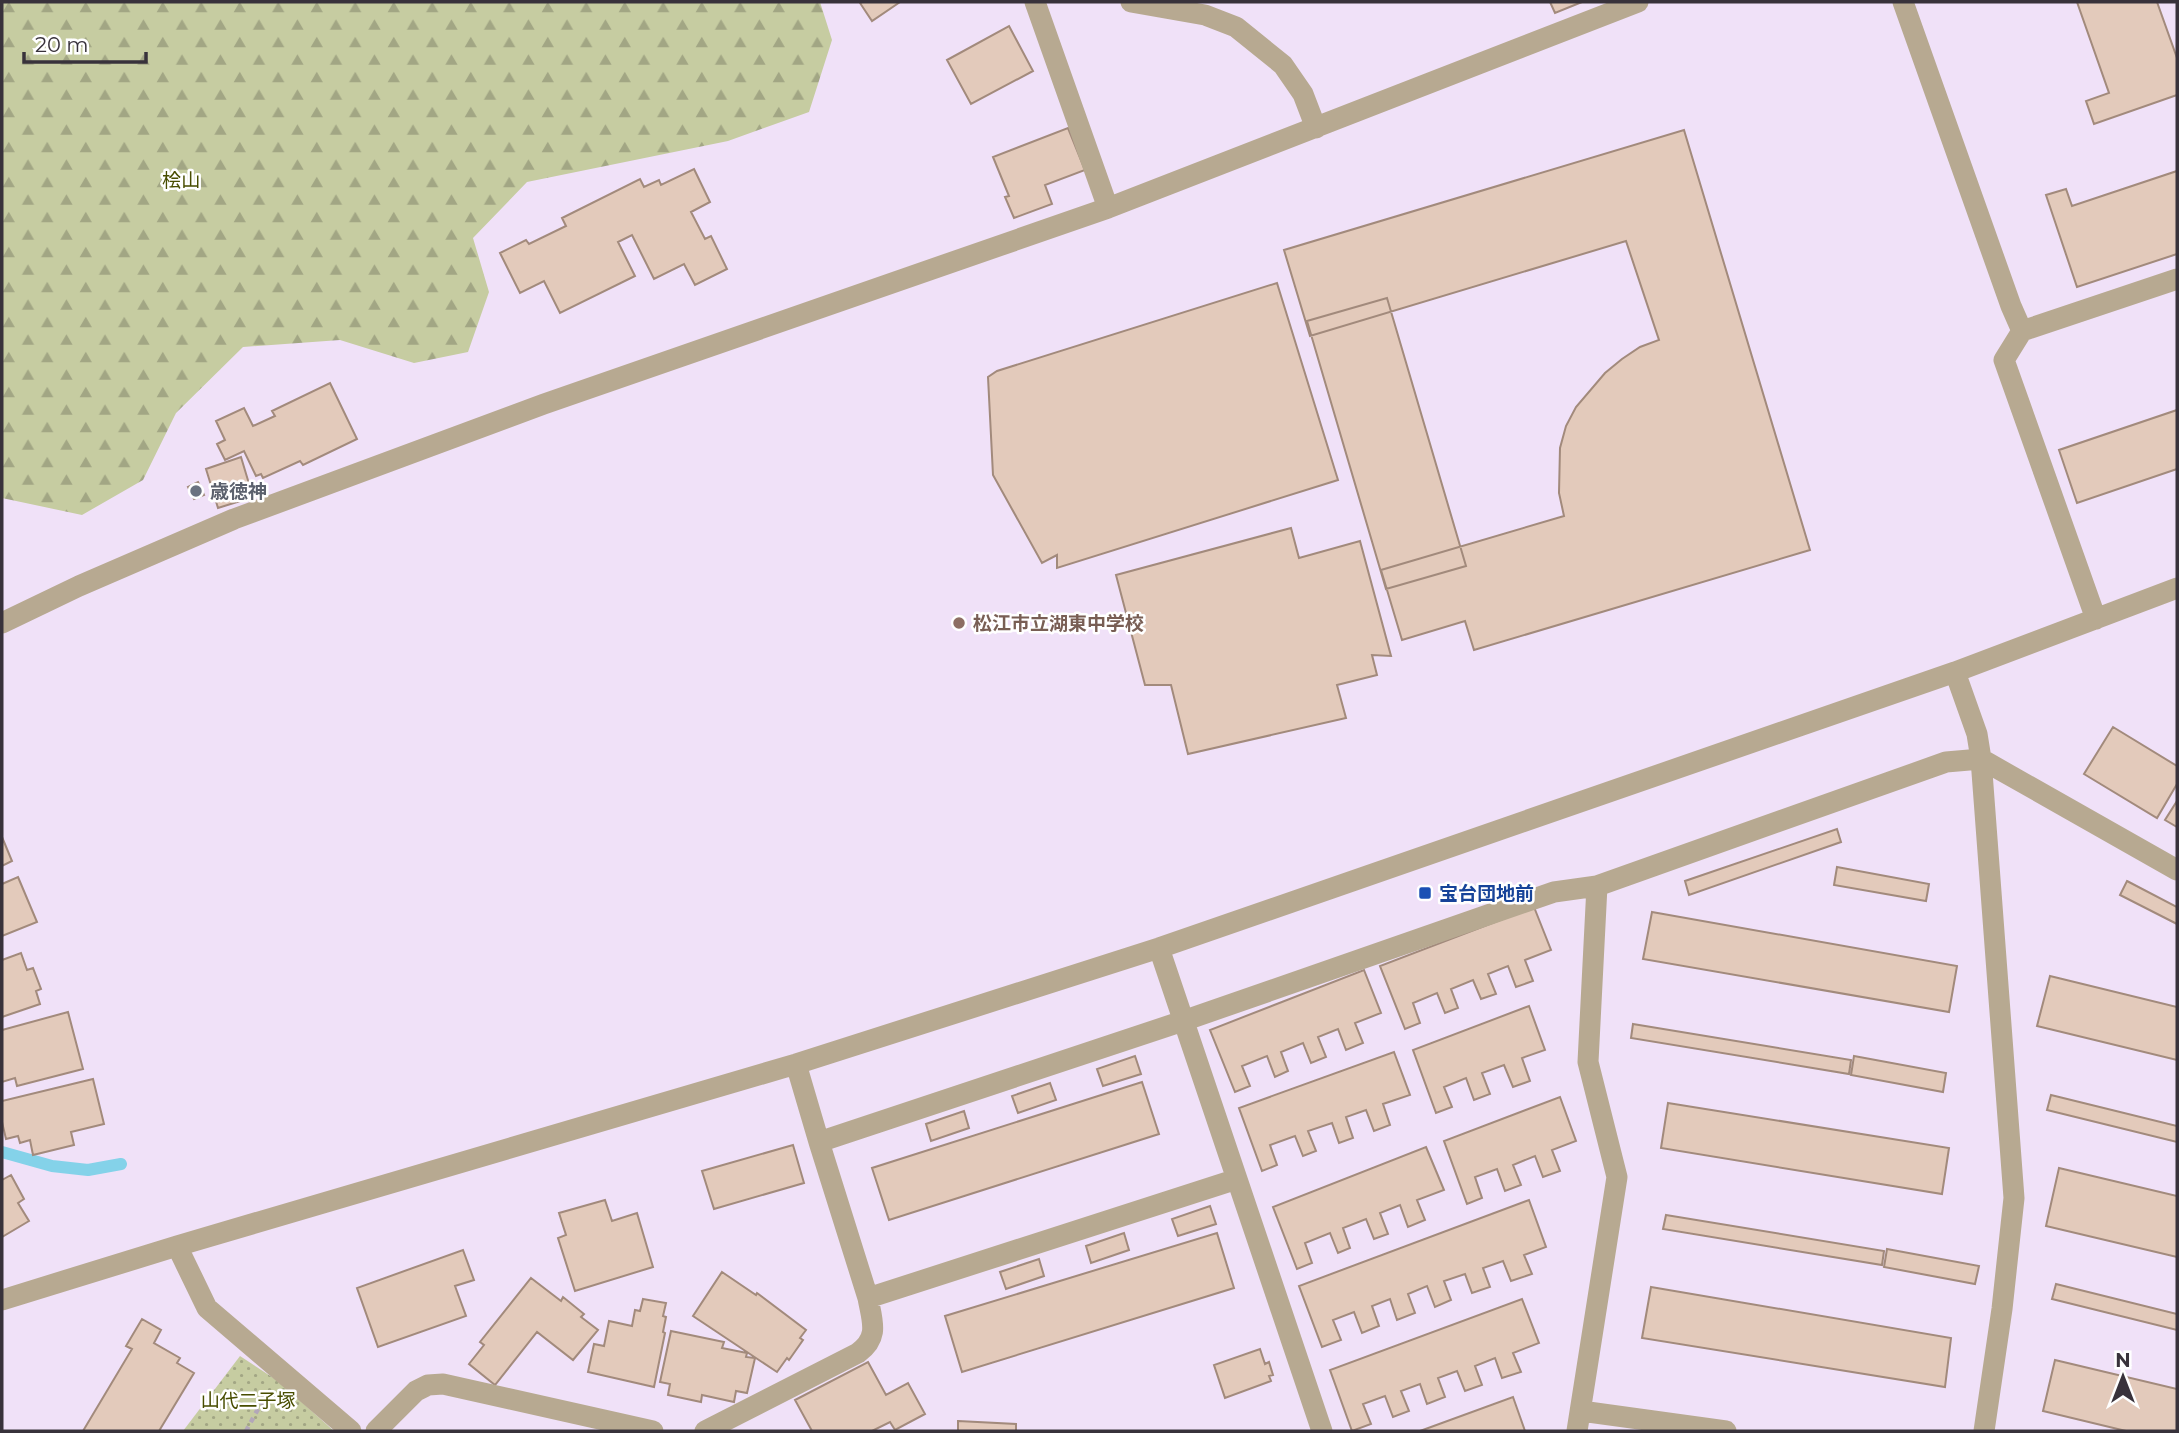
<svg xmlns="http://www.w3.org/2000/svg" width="2179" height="1433" viewBox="0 0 2179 1433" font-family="Montserrat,'Noto Sans JP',sans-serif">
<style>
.forest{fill:url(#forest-firs)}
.park{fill:url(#park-dots)}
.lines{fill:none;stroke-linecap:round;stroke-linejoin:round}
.stream{stroke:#84d2e9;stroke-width:12}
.building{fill:#e3cabb;stroke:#a28a7c;stroke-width:2}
.path{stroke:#b3a7b9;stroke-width:4.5;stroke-dasharray:5 5;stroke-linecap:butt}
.minor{stroke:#b7a991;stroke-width:21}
.worship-dot{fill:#6b7280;stroke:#fff;stroke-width:2.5}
.education-dot{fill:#8d6e63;stroke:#fff;stroke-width:2.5}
.transit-dot{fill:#1a4fb4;stroke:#fff;stroke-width:2.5}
.labels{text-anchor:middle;stroke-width:5;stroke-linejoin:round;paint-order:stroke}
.park-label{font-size:19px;fill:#484d00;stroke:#fff}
.worship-label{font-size:19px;font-weight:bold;fill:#5b616d;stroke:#fff;text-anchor:start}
.education-label{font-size:19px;font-weight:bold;fill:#785e54;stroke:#fff;text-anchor:start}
.transit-label{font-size:19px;font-weight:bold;fill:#164399;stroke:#fff;text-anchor:start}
</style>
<defs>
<pattern id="forest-firs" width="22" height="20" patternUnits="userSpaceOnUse" patternTransform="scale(1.75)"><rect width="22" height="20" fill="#c6cca1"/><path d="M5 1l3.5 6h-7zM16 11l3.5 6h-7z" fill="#a2a684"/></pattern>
<pattern id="park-dots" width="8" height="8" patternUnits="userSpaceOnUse" patternTransform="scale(1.75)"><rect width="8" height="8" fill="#c6cca1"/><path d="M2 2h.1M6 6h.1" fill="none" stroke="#a2a684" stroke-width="1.8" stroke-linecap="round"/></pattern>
</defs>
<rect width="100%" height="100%" fill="#f0e1f8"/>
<path class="forest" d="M 2,2 L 820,2 L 832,40 L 809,112 L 728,141 L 527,182 L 473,238 L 489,292 L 468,352 L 414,363 L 340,340 L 243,347 L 176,413 L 143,480 L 82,515 L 2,498 Z"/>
<path class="park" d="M 240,1356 L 278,1381 L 334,1431 L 183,1431 Z"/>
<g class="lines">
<path class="stream" d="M 2,1152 L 52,1166 L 88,1170 L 121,1164"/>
</g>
<path class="building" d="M 862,2 L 900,2 L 872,21 L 860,3 Z
M 1550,2 L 1582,2 L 1555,13 Z
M 2077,2 L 2157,2 L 2177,58 L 2177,95 L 2094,124 L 2086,101 L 2109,93 Z
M 1009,26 L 1033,71 L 971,104 L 947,60 Z
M 1068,128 L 1085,170 L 1045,185 L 1052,204 L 1014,218 L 1005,197 L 1009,196 L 993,157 Z
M 1684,130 L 1810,550 L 1474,650 L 1465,621 L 1402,640 L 1381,570 L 1564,516 L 1559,493 L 1560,448 L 1566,426 L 1576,407 L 1605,373 L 1622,359 L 1640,347 L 1659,340 L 1626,241 L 1310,336 L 1284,250 Z
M 694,169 L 710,202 L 691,212 L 705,239 L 711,236 L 727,269 L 695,285 L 684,264 L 654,279 L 632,235 L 618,242 L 635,276 L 560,313 L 544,281 L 520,293 L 500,253 L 526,240 L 529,244 L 566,226 L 562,218 L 640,179 L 644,187 L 659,180 L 661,185 Z
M 2177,171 L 2177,254 L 2077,287 L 2046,195 L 2066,189 L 2072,206 Z
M 1277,283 L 1338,480 L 1057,568 L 1057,555 L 1042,563 L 993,475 L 988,377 L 997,371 Z
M 1387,298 L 1466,566 L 1386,589 L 1307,321 Z
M 330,383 L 357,439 L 303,465 L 300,461 L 263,478 L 261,474 L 256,476 L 244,451 L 225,460 L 217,444 L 225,440 L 216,421 L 244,408 L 253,426 L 275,416 L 272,411 Z
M 2177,410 L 2177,469 L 2077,503 L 2059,450 Z
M 241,457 L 253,497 L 218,508 L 206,469 Z
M 198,482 L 204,495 L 194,499 L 188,487 Z
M 1291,528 L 1299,558 L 1360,541 L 1391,656 L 1372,655 L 1377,675 L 1337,685 L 1346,718 L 1188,754 L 1171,685 L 1145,685 L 1116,575 Z
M 2113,727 L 2177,766 L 2177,784 L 2157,818 L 2084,774 Z
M 2177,801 L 2177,827 L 2165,820 Z
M 1837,829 L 1841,842 L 1689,895 L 1685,881 Z
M 2,837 L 12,861 L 2,866 Z
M 1837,867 L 1929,884 L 1926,901 L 1834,885 Z
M 18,877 L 37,922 L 2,936 L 2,884 Z
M 2127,881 L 2177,907 L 2177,924 L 2120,895 Z
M 1534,907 L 1551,950 L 1525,960 L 1533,981 L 1516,987 L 1508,966 L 1488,974 L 1496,994 L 1481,999 L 1473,980 L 1451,989 L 1458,1008 L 1445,1013 L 1437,993 L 1413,1003 L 1420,1023 L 1405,1029 L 1380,966 Z
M 1652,912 L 1957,966 L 1949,1012 L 1643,959 Z
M 21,953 L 27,970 L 33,968 L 41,989 L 36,991 L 40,1004 L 2,1017 L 2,960 Z
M 1364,970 L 1381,1013 L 1355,1023 L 1363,1043 L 1346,1050 L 1338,1029 L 1318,1037 L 1326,1057 L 1311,1063 L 1303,1043 L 1281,1052 L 1288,1071 L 1275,1077 L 1267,1056 L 1242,1066 L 1250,1086 L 1235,1092 L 1210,1030 Z
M 2050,976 L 2177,1007 L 2177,1060 L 2037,1026 Z
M 1529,1006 L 1545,1050 L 1522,1058 L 1530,1081 L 1513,1087 L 1504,1065 L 1482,1073 L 1490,1094 L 1474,1100 L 1466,1078 L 1444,1087 L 1452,1107 L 1436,1113 L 1413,1050 Z
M 68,1012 L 83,1069 L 17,1086 L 15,1078 L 2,1082 L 2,1030 Z
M 1633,1024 L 1851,1060 L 1849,1074 L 1631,1038 Z
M 1394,1052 L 1410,1095 L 1383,1104 L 1390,1125 L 1374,1131 L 1366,1110 L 1346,1117 L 1353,1138 L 1339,1143 L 1332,1123 L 1308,1131 L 1316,1151 L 1303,1156 L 1295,1136 L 1270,1145 L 1277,1165 L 1262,1171 L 1239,1108 Z
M 1135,1056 L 1141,1074 L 1103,1086 L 1097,1069 Z
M 1854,1056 L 1946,1073 L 1943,1092 L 1851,1075 Z
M 93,1079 L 104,1124 L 71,1132 L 74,1145 L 33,1155 L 30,1140 L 20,1143 L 18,1136 L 6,1139 L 2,1122 L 2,1101 Z
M 1142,1082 L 1159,1134 L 889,1220 L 872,1168 Z
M 1050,1083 L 1056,1100 L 1018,1113 L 1012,1096 Z
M 2051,1095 L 2177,1126 L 2177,1142 L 2047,1110 Z
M 1560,1097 L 1576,1141 L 1552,1150 L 1560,1171 L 1543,1177 L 1535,1156 L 1513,1165 L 1521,1185 L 1505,1191 L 1497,1169 L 1475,1177 L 1482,1198 L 1467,1204 L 1444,1141 Z
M 1668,1103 L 1949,1148 L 1942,1194 L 1661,1148 Z
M 964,1111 L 969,1128 L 931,1141 L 926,1124 Z
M 793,1145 L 804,1183 L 714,1209 L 702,1171 Z
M 1426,1147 L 1444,1190 L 1417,1200 L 1425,1220 L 1408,1227 L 1400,1205 L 1380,1213 L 1388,1234 L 1374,1239 L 1366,1219 L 1343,1228 L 1350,1248 L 1338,1253 L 1330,1233 L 1305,1243 L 1312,1263 L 1297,1269 L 1273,1207 Z
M 2059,1168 L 2177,1196 L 2177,1257 L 2046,1226 Z
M 11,1175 L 24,1199 L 18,1203 L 29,1221 L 2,1237 L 2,1180 Z
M 605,1200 L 612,1221 L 637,1213 L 653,1267 L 575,1291 L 558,1238 L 566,1235 L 559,1213 Z
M 1529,1200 L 1546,1247 L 1524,1255 L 1532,1274 L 1511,1281 L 1503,1261 L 1483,1268 L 1490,1287 L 1472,1293 L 1465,1274 L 1444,1281 L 1451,1300 L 1435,1307 L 1427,1286 L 1408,1294 L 1415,1313 L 1397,1320 L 1390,1299 L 1372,1306 L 1379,1326 L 1362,1333 L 1354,1312 L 1333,1320 L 1341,1340 L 1322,1347 L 1299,1286 Z
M 1210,1206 L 1216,1224 L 1178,1236 L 1172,1219 Z
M 1666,1215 L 1884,1251 L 1882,1265 L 1663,1229 Z
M 1124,1233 L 1129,1250 L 1091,1263 L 1086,1246 Z
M 1217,1233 L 1234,1288 L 962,1372 L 945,1316 Z
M 1887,1249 L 1979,1266 L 1975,1284 L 1884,1267 Z
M 463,1250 L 474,1280 L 455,1286 L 466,1316 L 378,1347 L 357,1288 Z
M 1039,1259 L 1044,1276 L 1006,1289 L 1000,1272 Z
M 722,1272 L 756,1295 L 757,1293 L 806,1330 L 800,1338 L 803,1340 L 789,1360 L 787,1358 L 777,1372 L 693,1316 Z
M 531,1278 L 561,1301 L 563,1297 L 584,1314 L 581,1317 L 598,1330 L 573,1360 L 537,1332 L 495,1385 L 469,1364 L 484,1345 L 480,1342 Z
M 2056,1284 L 2177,1314 L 2177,1330 L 2052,1299 Z
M 1651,1287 L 1951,1338 L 1945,1387 L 1642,1338 Z
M 643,1299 L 666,1303 L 663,1316 L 666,1317 L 663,1332 L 665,1333 L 654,1387 L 588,1372 L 594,1344 L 604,1346 L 609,1321 L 632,1326 L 635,1310 L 640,1311 Z
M 1522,1299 L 1539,1343 L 1513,1353 L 1521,1372 L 1502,1378 L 1495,1358 L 1475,1366 L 1482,1385 L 1465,1391 L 1457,1371 L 1438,1378 L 1445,1397 L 1427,1404 L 1420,1384 L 1401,1391 L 1409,1411 L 1393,1417 L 1385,1396 L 1363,1404 L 1371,1424 L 1352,1431 L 1330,1370 Z
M 142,1319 L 161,1330 L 154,1343 L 180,1358 L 177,1363 L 194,1373 L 159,1431 L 83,1431 L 132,1349 L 126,1346 Z
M 671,1331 L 724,1342 L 722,1348 L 747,1353 L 746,1357 L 755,1358 L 747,1393 L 736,1391 L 734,1402 L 702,1395 L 701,1402 L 668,1395 L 670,1384 L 660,1382 Z
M 1260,1349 L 1265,1364 L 1269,1362 L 1273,1375 L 1269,1376 L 1271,1381 L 1225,1398 L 1214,1365 Z
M 2055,1360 L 2177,1389 L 2177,1431 L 2126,1431 L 2043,1411 Z
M 868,1362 L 886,1395 L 908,1383 L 925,1414 L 895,1430 L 890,1422 L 872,1431 L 812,1431 L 795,1400 Z
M 1513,1397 L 1525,1431 L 1420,1431 Z
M 958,1421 L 1016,1424 L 1016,1431 L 958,1431 Z"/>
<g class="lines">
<path class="path" d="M 246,1431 L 264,1398"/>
<path class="minor" d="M 1035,2 L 1108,208
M 1131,2 L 1205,15 L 1236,27 L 1283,65 L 1303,94 L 1316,128
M 1903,2 L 2011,306 L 2022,331
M 2096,619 L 2004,360 L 2022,331 L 2177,279
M 2,623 L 79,586 L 234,519 L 544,404 L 1108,208 L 1638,2
M 1955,672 L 1977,734 L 1981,759 L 2014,1198 L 2002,1309 L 1984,1431
M 1159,948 L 1322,1431
M 796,1064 L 819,1142 L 1183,1021 L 1554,892 L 1597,886 L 1946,762 L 1981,759 L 2177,870
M 819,1142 L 868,1298 L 1237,1179
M 177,1246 L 207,1308 L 351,1431
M 2,1300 L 177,1246 L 796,1064 L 1159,948 L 1955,672 L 2177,588
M 1581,1411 L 1726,1431
M 376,1431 L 416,1391 L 428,1385 L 443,1384 L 653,1431
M 705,1431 L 858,1353 C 880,1337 872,1321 868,1298
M 1577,1431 L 1617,1177 L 1588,1062 L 1597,886"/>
</g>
<circle class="worship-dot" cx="196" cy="491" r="7"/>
<circle class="education-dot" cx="959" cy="623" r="7"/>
<rect class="transit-dot" x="1418" y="886" width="14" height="14" rx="3.5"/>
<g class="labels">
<g class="park-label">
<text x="181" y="187">桧山</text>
<text x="248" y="1407">山代二子塚</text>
</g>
<g class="worship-label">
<text x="210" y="498">歳徳神</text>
</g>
<g class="education-label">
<text x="973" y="630">松江市立湖東中学校</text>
</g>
<g class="transit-label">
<text x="1439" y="900">宝台団地前</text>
</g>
</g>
<rect width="2179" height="1433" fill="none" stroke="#38323b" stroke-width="7"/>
<g transform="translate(2123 1377)" stroke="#ffffff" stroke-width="5" paint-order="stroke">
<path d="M0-5L12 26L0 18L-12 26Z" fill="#38323b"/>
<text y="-10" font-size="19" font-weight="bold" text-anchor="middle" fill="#38323b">N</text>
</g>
<path d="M24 52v10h122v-10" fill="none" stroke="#38323b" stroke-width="3.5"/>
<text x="35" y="52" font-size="21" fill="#38323b" stroke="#ffffff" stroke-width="5" paint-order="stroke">20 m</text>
</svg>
